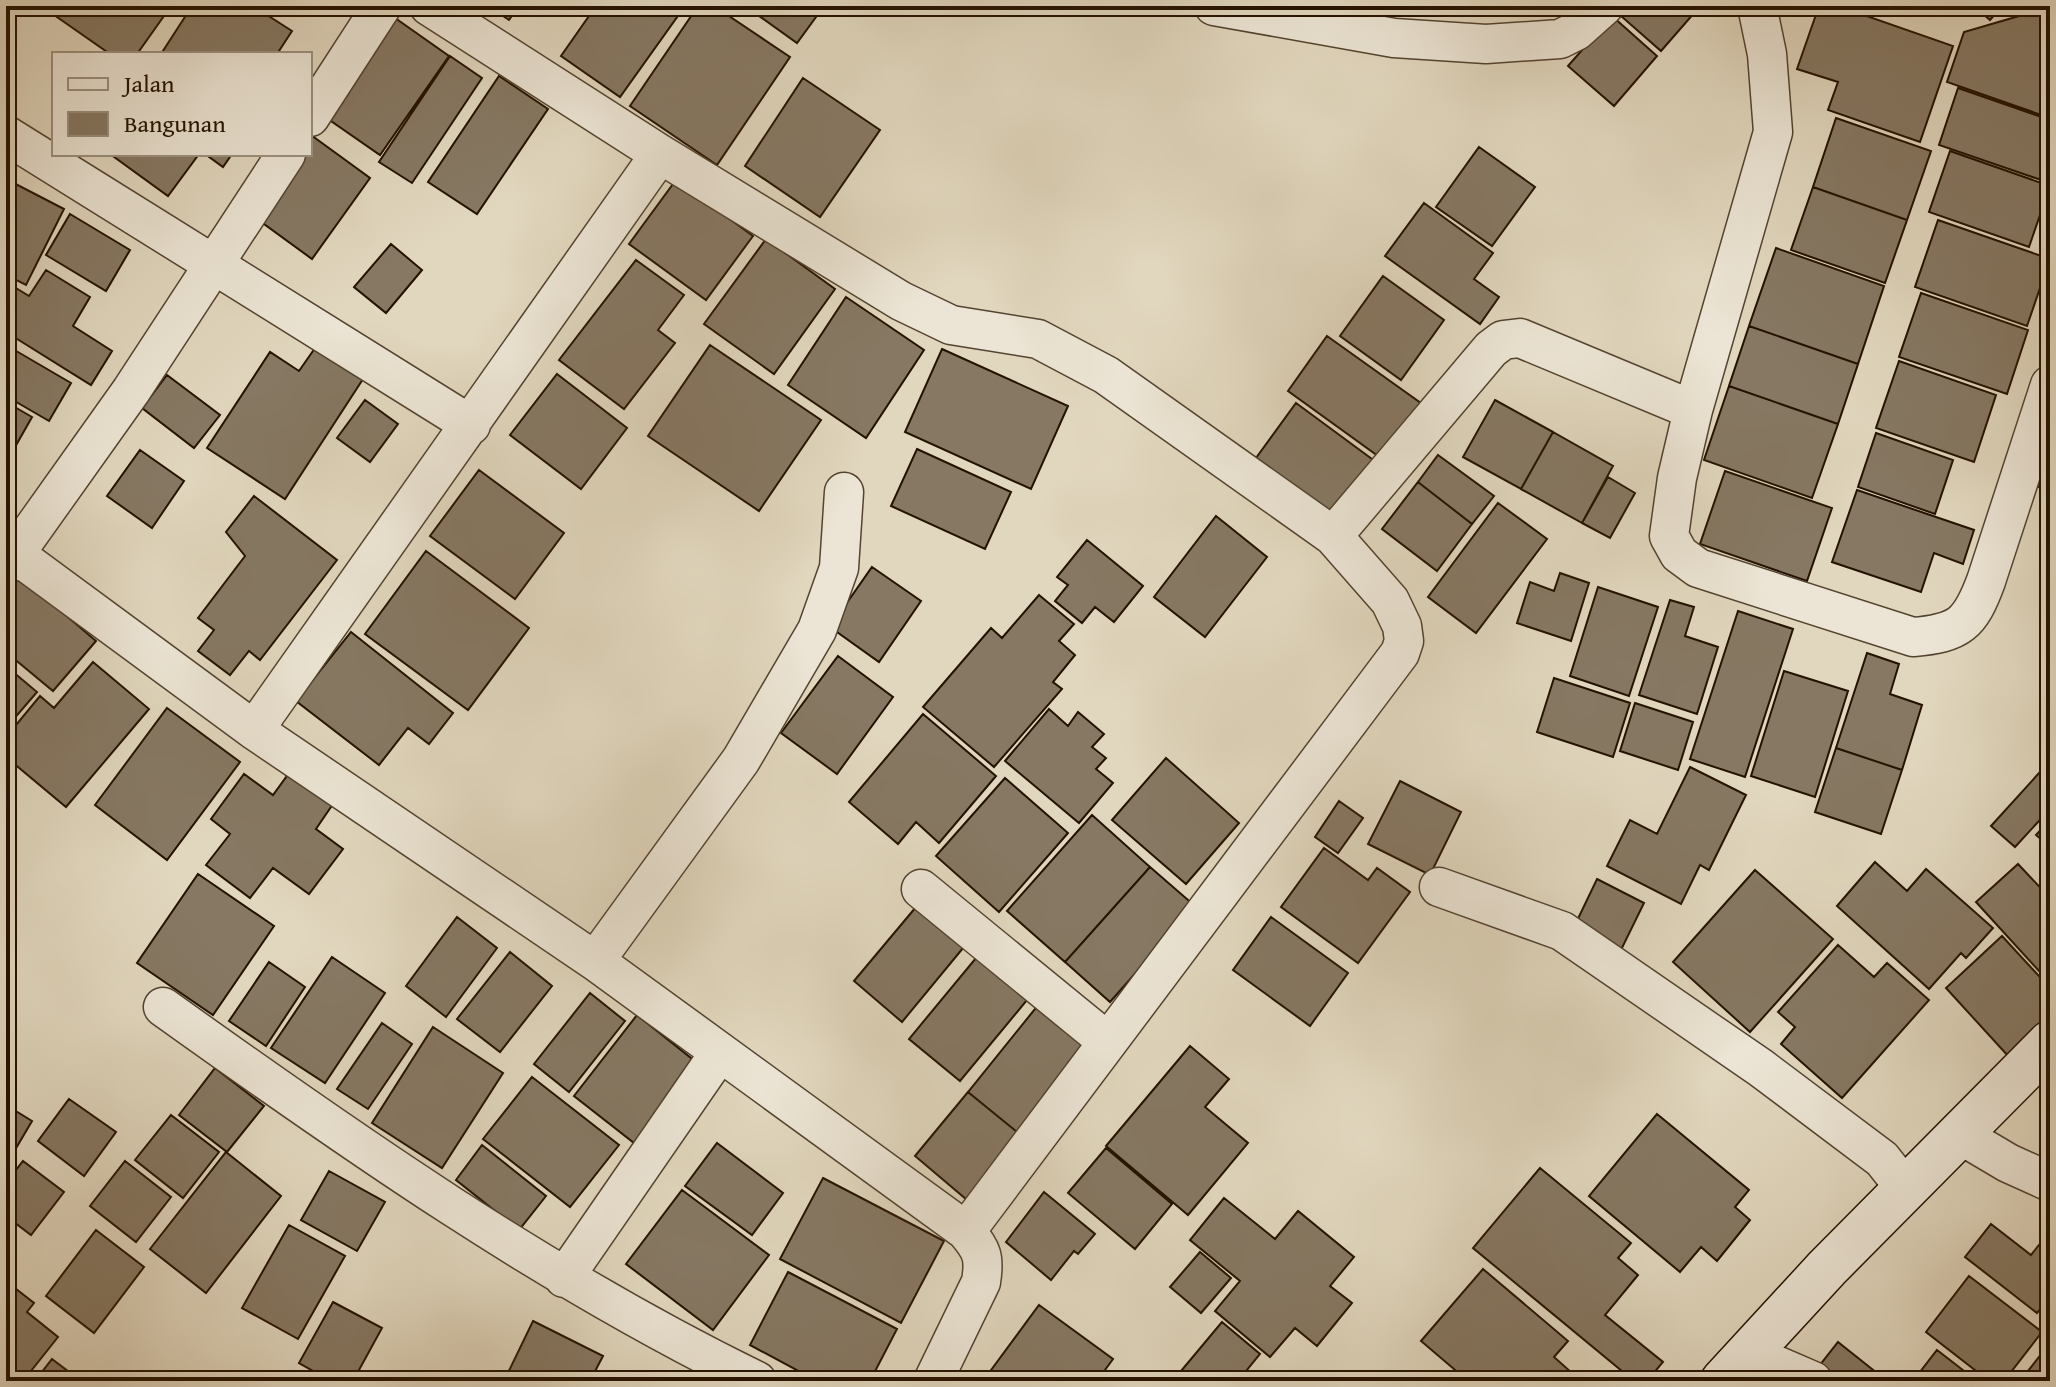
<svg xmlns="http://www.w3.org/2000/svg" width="2056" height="1387" viewBox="0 0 2056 1387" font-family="'Gentium Book Plus',serif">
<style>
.building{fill:#867863;stroke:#241200;stroke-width:2}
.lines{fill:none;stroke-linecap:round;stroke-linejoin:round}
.street-casing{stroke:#534330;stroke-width:41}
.secondary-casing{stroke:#241200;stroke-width:47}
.street{stroke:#ece5d5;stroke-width:38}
.secondary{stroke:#ece5d5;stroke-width:44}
</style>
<rect width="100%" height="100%" fill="#e1d7be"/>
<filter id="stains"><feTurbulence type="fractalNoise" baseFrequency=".0025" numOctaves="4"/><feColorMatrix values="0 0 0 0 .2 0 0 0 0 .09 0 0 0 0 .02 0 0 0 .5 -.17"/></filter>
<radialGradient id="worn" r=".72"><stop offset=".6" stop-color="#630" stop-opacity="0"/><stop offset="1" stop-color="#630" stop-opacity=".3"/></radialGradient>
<path class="building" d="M 50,6 L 171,6 L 137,54 L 110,54 L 47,10 Z
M 192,6 L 253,6 L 292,31 L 277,54 L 161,54 Z
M 488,6 L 519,6 L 509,20 Z
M 596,6 L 685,6 L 620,97 L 561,56 Z
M 698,6 L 714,6 L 790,57 L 717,165 L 630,106 Z
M 745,6 L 824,6 L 797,43 Z
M 1630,6 L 1689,6 L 1695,12 L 1661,51 L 1621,16 Z
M 1819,6 L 1838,6 L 1953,46 L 1920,142 L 1828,110 L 1838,82 L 1797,69 Z
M 1974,6 L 2002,6 L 1990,20 Z
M 2050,7 L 2050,118 L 1947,82 L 1964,32 Z
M 388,13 L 449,56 L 380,155 L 318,112 Z
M 1612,16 L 1657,56 L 1614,106 L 1568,66 Z
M 450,56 L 482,78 L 412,183 L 379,162 Z
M 499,76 L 548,109 L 477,214 L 428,182 Z
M 803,78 L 880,130 L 820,217 L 745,166 Z
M 1958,88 L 2050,120 L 2050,163 L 2044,181 L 1939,145 Z
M 1836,118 L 1931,151 L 1907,220 L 1813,187 Z
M 311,135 L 370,178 L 312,259 L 253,216 L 297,154 L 310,154 Z
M 1479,147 L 1535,187 L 1492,246 L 1436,207 Z
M 1950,151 L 2050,186 L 2029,247 L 1929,212 Z
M 110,154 L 199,154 L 168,196 Z
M 205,154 L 232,154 L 223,167 Z
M 6,179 L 64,209 L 26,285 L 6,275 Z
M 676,180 L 753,236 L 706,300 L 629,244 Z
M 1813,187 L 1907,220 L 1885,283 L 1791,250 Z
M 1424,203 L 1493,253 L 1474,279 L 1499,297 L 1480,324 L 1385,256 Z
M 70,214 L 130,250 L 106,291 L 46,255 Z
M 1938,220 L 2050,259 L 2027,326 L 1915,287 Z
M 766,239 L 835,289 L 774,374 L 704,324 Z
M 391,244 L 422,270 L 386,313 L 354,287 Z
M 1776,248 L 1884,286 L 1858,364 L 1749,326 Z
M 636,260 L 684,295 L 658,330 L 675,343 L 624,409 L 559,360 Z
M 46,270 L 90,297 L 73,326 L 112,351 L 91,385 L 6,332 L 6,282 L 29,296 Z
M 1383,276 L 1444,320 L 1401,380 L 1340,336 Z
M 1921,293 L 2028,330 L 2007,394 L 1899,357 Z
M 846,297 L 924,350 L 866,438 L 788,385 Z
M 1749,326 L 1858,364 L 1838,424 L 1729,386 Z
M 1327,336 L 1425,406 L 1385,461 L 1288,391 Z
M 6,345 L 71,383 L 49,421 L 6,396 Z
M 710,345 L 821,420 L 759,511 L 648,436 Z
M 315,348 L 363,379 L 285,499 L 207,448 L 270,352 L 299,371 Z
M 942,349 L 1068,406 L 1031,489 L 905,432 Z
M 1899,361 L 1996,395 L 1974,462 L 1876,428 Z
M 557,374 L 627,428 L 581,489 L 510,435 Z
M 167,375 L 220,415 L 194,448 L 142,408 Z
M 1729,386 L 1838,424 L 1812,498 L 1704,460 Z
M 365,400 L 398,424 L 370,462 L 337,438 Z
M 1495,400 L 1553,432 L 1521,489 L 1463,457 Z
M 6,402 L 32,417 L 6,463 Z
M 1296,403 L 1376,462 L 1337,517 L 1256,458 Z
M 1553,432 L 1613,466 L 1582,523 L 1521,489 Z
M 1876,433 L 1953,460 L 1935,514 L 1858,487 Z
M 917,449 L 1011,492 L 985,549 L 891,506 Z
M 140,450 L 184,481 L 152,528 L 107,496 Z
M 2049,452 L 2050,452 L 2050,492 L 2034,485 Z
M 1438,455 L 1494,496 L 1472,524 L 1418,482 Z
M 479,470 L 564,533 L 515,599 L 430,536 Z
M 1725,471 L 1832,508 L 1807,581 L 1700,544 Z
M 1608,477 L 1635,493 L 1610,538 L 1582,523 Z
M 1418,482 L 1472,524 L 1437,571 L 1382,529 Z
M 1857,490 L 1974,530 L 1963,564 L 1934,553 L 1921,592 L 1832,562 Z
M 254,496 L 337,560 L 260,660 L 249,651 L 230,675 L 198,651 L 214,630 L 198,618 L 245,556 L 226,532 Z
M 1498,503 L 1547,539 L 1476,633 L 1428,597 Z
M 1216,516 L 1267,557 L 1205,637 L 1154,597 Z
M 1087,540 L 1143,586 L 1114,622 L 1095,607 L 1082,623 L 1055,601 L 1068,585 L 1057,577 Z
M 426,551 L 529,628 L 468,710 L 365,634 Z
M 872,567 L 921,601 L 879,662 L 830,627 Z
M 1560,573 L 1589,583 L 1571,641 L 1517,623 L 1530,582 L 1554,591 Z
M 20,576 L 96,641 L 53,691 L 6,652 L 6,592 Z
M 1598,587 L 1658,607 L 1629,696 L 1570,676 Z
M 1039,595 L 1074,624 L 1059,641 L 1075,655 L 1053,682 L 1062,689 L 994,767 L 923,707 L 991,628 L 1002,638 Z
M 1670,600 L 1694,607 L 1685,636 L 1718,647 L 1697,714 L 1639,695 Z
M 1738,611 L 1793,629 L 1745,777 L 1690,759 Z
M 351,632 L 453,713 L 429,744 L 408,728 L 379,765 L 296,701 Z
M 1867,653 L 1899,664 L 1890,694 L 1922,705 L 1902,770 L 1836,748 Z
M 838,656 L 893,697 L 837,774 L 781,733 Z
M 93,662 L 149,709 L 66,807 L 6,757 L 6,737 L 40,696 L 54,708 Z
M 6,666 L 37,692 L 6,728 Z
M 1784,671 L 1848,691 L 1815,797 L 1751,776 Z
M 1554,678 L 1630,703 L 1613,757 L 1537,732 Z
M 1635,703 L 1693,722 L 1678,770 L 1620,751 Z
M 167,708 L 240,762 L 167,860 L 95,805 Z
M 1049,709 L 1068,726 L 1078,712 L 1104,734 L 1092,747 L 1106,758 L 1096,769 L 1113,783 L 1079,823 L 1005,761 Z
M 923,714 L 996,776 L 939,843 L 916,822 L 898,844 L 849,802 Z
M 1836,748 L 1902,770 L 1881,834 L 1815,812 Z
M 1166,758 L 1239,823 L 1186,884 L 1112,820 Z
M 2050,761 L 2050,809 L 2015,847 L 1991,826 Z
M 1690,767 L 1746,795 L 1709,870 L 1700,865 L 1681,904 L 1607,866 L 1630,820 L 1657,834 Z
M 292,769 L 335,801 L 316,829 L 343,849 L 309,894 L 273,868 L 250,898 L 206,865 L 230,834 L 211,819 L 244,774 L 273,795 Z
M 1005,778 L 1068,833 L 999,912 L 936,856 Z
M 1400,781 L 1461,812 L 1430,875 L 1368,844 Z
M 1339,801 L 1363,818 L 1338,853 L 1315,837 Z
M 1092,815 L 1150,867 L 1065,962 L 1007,911 Z
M 2050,820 L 2050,847 L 2036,835 Z
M 1324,848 L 1368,880 L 1377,868 L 1410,892 L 1358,963 L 1281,907 Z
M 1875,862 L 1907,891 L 1926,869 L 1993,928 L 1966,958 L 1961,953 L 1929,989 L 1837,906 Z
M 2018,864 L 2050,898 L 2050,983 L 1976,902 Z
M 1150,867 L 1195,906 L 1110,1002 L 1065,962 Z
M 1755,870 L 1833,939 L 1750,1032 L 1673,962 Z
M 198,874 L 274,926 L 213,1015 L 137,963 Z
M 1597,879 L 1644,903 L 1620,952 L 1573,929 Z
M 921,901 L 968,942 L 902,1022 L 854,981 Z
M 457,917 L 497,948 L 446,1017 L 406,986 Z
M 1271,917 L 1348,973 L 1310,1026 L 1233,970 Z
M 2002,936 L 2050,988 L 2050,1042 L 2020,1069 L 1946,988 Z
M 1838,945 L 1874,977 L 1887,963 L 1929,1000 L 1842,1098 L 1781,1044 L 1795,1027 L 1778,1012 Z
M 510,952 L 552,986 L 500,1052 L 457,1019 Z
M 981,952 L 1032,994 L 960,1081 L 909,1039 Z
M 332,957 L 385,993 L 325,1083 L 271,1048 Z
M 269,962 L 305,987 L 266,1046 L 229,1021 Z
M 590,993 L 625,1021 L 569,1092 L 534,1064 Z
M 1039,1004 L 1098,1053 L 1027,1140 L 968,1092 Z
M 637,1015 L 706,1070 L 643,1150 L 574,1096 Z
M 382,1023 L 412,1044 L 368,1109 L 337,1089 Z
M 433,1027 L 503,1073 L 442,1168 L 372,1123 Z
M 1190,1046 L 1229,1079 L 1205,1107 L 1248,1143 L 1188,1215 L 1106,1146 Z
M 215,1068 L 264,1106 L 227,1152 L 179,1115 Z
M 532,1077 L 619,1145 L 570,1207 L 483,1139 Z
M 968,1092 L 1027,1140 L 973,1205 L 915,1156 Z
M 69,1099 L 116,1132 L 84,1176 L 38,1141 Z
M 6,1105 L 32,1121 L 12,1155 L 6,1151 Z
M 1657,1114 L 1749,1190 L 1735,1207 L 1750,1220 L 1717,1261 L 1701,1247 L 1680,1272 L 1589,1196 Z
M 171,1115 L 219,1152 L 183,1198 L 135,1160 Z
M 717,1143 L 783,1193 L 752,1235 L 685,1186 Z
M 482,1145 L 546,1196 L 519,1230 L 456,1180 Z
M 1106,1148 L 1172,1204 L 1135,1249 L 1068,1193 Z
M 226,1152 L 281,1196 L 206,1293 L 150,1249 Z
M 23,1161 L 64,1192 L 31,1235 L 6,1216 L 6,1183 Z
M 125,1161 L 171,1197 L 136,1242 L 90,1206 Z
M 1540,1168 L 1631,1243 L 1618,1258 L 1638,1275 L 1605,1315 L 1663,1362 L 1647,1381 L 1634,1381 L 1473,1248 Z
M 329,1171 L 385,1202 L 357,1251 L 301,1220 Z
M 823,1178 L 944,1241 L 901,1323 L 780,1259 Z
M 682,1190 L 769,1255 L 713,1330 L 626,1264 Z
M 1044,1192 L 1095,1234 L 1078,1254 L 1074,1251 L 1051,1280 L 1006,1242 Z
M 1224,1198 L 1275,1239 L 1298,1211 L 1354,1257 L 1330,1286 L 1352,1303 L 1317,1346 L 1295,1328 L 1270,1357 L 1215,1311 L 1240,1281 L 1190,1240 Z
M 1991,1224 L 2031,1255 L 2050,1231 L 2050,1296 L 2037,1313 L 1965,1257 Z
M 289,1225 L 345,1256 L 298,1339 L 242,1308 Z
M 96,1230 L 144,1267 L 94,1333 L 46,1296 Z
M 1200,1252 L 1231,1278 L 1201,1313 L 1170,1287 Z
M 1483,1269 L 1568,1341 L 1554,1357 L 1572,1373 L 1565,1381 L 1468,1381 L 1421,1341 Z
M 788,1272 L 897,1329 L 870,1381 L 817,1381 L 750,1345 Z
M 1969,1276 L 2042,1332 L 2004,1381 L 1989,1381 L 1926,1332 Z
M 11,1285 L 34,1303 L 27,1312 L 58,1337 L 23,1381 L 6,1381 L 6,1291 Z
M 333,1302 L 382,1328 L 353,1381 L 331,1381 L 299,1363 Z
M 1039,1305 L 1113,1359 L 1097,1381 L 983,1381 Z
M 533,1321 L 603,1356 L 590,1381 L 504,1381 Z
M 1222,1322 L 1260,1354 L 1238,1381 L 1180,1381 L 1176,1377 Z
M 1838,1342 L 1887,1381 L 1830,1381 L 1816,1370 Z
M 2050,1343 L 2050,1381 L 2020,1381 Z
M 1937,1350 L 1977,1381 L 1913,1381 Z
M 52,1359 L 81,1381 L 35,1381 Z"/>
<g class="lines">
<defs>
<path id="street" d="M 429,6 L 660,154 L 901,301 L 951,325 L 1038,339 L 1106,375 L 1333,536 L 1390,601 L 1402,626 L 1404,641 L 1400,653 L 966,1231
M 1214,6 L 1394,38 L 1486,44 L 1560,39 L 1576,31 L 1604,6
M 1757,6 L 1767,54 L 1773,132 L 1693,410 L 1677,478 L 1669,536 L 1679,554 L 1698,568 L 1913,637 C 1960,633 1970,624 1986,581 L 2050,385
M 310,117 L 382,6
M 6,135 L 471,425
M 1333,536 L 1491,349 L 1503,340 L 1520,338 L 1693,410
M 15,554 L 131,391 L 286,154
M 6,565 L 15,554 L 254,730 L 595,961 L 966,1231 C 982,1250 985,1257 981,1282 L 933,1381
M 254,730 L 660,154
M 1439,887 L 1562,931 L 1761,1068 L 1882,1159 L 1905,1188
M 921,889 L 1108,1042
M 595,961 L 741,760 L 817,630 L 839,568 L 844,492
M 163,1007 C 353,1143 546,1278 757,1381
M 1959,1134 L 2008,1163 L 2050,1182
M 564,1278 L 720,1052
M 1759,1343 L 1769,1362 L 1813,1381"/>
<path id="secondary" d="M 1723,1381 L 1827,1268 L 2050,1043"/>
</defs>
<use href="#street" class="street-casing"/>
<use href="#secondary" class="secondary-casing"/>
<use href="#street" class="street"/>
<use href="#secondary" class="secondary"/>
</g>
<rect width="2056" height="1387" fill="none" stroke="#e1d7be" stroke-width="32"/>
<rect x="8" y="8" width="2040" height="1371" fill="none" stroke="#241200" stroke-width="4"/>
<rect x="16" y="16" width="2024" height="1355" fill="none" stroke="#241200" stroke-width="2"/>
<rect x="52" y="52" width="260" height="104" fill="#ece5d5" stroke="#9c9180" stroke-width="2"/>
<rect x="68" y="78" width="40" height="12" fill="#ece5d5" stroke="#9c9180" stroke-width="2"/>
<text x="124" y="92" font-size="24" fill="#241200">Jalan</text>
<rect x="68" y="112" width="40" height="24" fill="#867863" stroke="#9c9180" stroke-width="2"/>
<text x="124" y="132" font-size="24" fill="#241200">Bangunan</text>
<rect width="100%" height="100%" filter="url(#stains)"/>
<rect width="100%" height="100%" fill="url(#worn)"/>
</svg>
